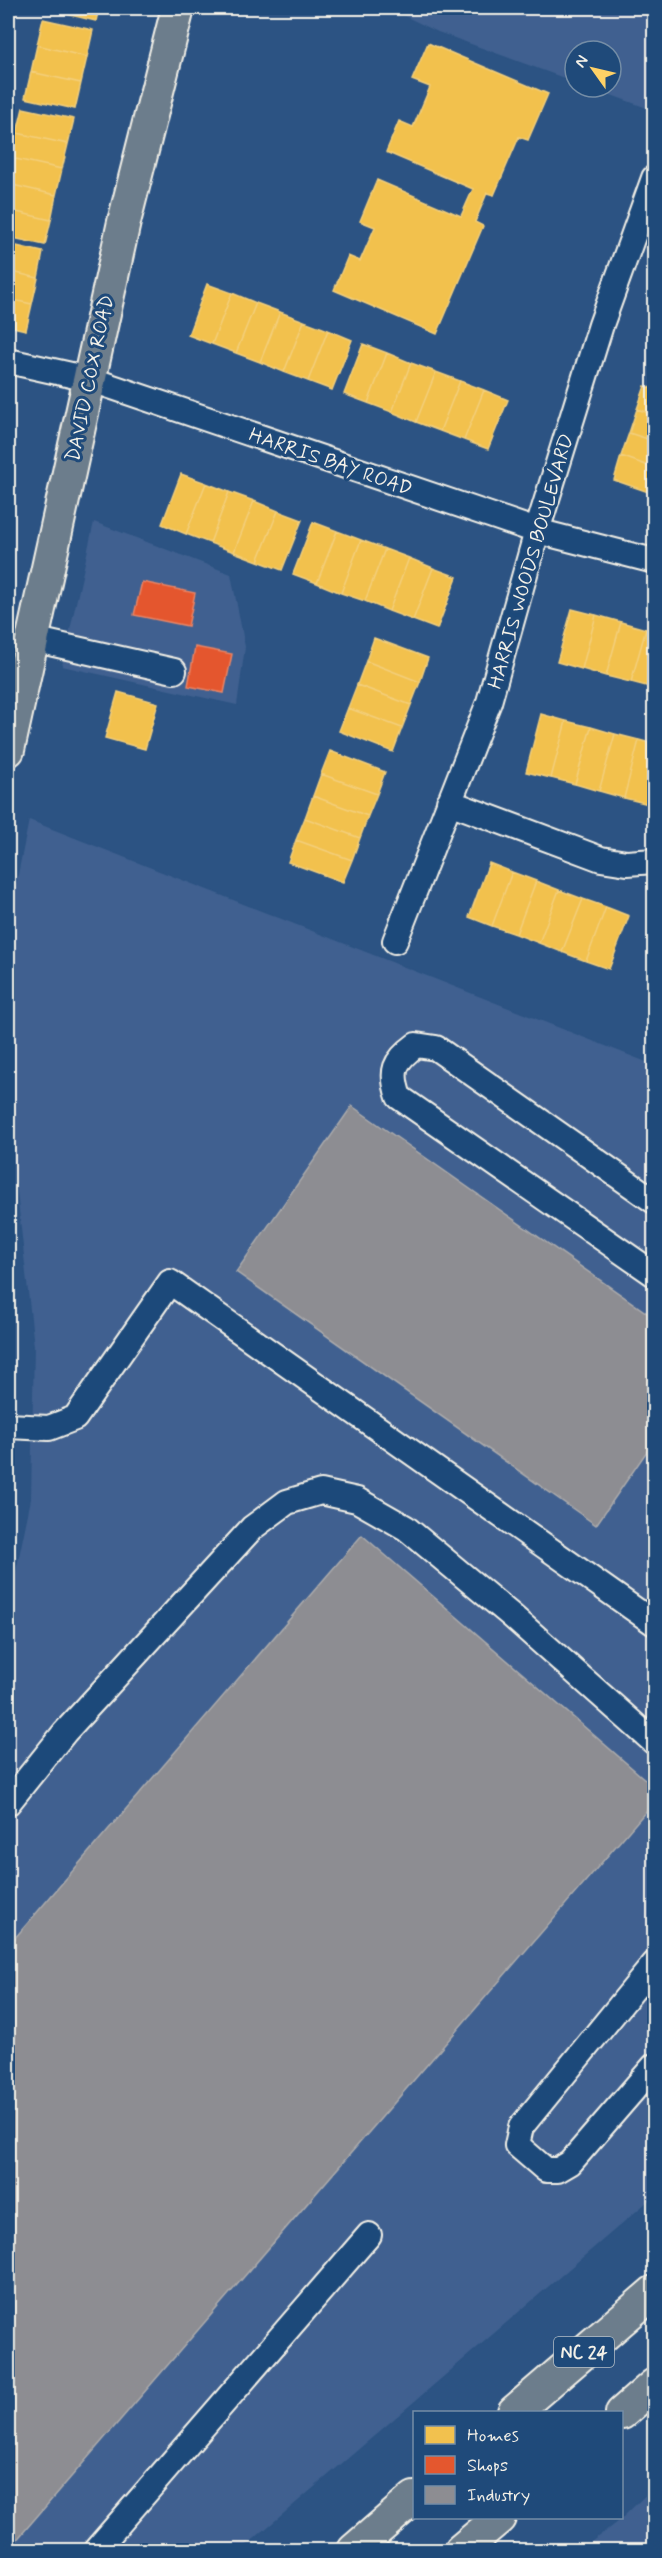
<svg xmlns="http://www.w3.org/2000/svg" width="662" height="2558" viewBox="0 0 662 2558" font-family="Mynerve,sans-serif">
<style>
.built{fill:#406190}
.homes{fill:#f2c14e;stroke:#f3cf7c;stroke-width:1.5}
.shops{fill:#e4572e;stroke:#e98566;stroke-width:1.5}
.industry{fill:#8d8d92;stroke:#acabac;stroke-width:1.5}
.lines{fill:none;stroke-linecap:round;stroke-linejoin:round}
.minor-casing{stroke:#f4f1e8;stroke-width:28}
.major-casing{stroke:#f4f1e8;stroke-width:36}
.minor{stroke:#1f4a7a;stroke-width:24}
.major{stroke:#6c7d8c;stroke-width:32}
.labels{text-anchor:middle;stroke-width:6;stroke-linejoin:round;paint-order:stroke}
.shield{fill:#1f4a7a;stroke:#b4bfc7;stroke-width:1.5}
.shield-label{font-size:18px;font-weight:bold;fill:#f4f1e8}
.street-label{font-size:20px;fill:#f4f1e8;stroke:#1f4a7a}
</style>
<rect width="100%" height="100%" fill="#2c5383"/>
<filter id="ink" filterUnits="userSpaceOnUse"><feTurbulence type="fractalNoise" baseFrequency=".0167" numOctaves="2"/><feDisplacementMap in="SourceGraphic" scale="12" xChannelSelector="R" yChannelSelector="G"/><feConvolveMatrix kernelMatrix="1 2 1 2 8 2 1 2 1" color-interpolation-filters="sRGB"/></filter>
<g filter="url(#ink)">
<path class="built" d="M 388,8 L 654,8 L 654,88 L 647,108 L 589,87 L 611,87 L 611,51 L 575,51 L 575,82 L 438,32 Z
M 94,522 L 231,574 L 245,647 L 237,705 L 62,666 Z
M 29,820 L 654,1065 L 654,2196 L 241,2550 L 8,2550 L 8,1610 L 31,1499 L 34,1346 L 8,1110 L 8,963 L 10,914 Z
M 654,2487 L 654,2550 L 581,2550 L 622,2518 Z"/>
<path class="homes" d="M 42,8 L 99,8 L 96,21 Z
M 43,19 L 93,30 L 87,57 L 37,45 Z
M 428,43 L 548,94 L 528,140 L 519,137 L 494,195 L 487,193 L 475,222 L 483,226 L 437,334 L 334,290 L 348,256 L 360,261 L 375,227 L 360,221 L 377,180 L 461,216 L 473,189 L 386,152 L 399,121 L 413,127 L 430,87 L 412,80 Z
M 37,45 L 87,57 L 81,83 L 31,72 Z
M 31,72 L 81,83 L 75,109 L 25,98 Z
M 23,108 L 74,119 L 68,144 L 17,133 Z
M 17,133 L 68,144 L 62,169 L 11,158 Z
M 11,158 L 62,169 L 56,195 L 8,184 Z
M 8,184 L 56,195 L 51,220 L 8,210 Z
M 8,210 L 51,220 L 45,245 L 8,237 Z
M 8,244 L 43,252 L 38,278 L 8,271 Z
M 8,271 L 38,278 L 32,304 L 8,299 Z
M 207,284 L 232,293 L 212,344 L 188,335 Z
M 232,293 L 256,303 L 236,353 L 212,344 Z
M 8,299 L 32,304 L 26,330 L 8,326 Z
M 256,303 L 280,312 L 260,362 L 236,353 Z
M 280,312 L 304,321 L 284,372 L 260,362 Z
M 304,321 L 328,330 L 308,381 L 284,372 Z
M 328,330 L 352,340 L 332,390 L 308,381 Z
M 363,344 L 387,353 L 368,403 L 344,394 Z
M 387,353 L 411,363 L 392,412 L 368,403 Z
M 411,363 L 436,372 L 416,422 L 392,412 Z
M 436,372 L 460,381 L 440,431 L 416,422 Z
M 460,381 L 484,390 L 464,440 L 440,431 Z
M 645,386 L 654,389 L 654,415 L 637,409 Z
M 484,390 L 508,400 L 488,449 L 464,440 Z
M 637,409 L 654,415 L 654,441 L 629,433 Z
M 629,433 L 654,441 L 654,468 L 621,456 Z
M 621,456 L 654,468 L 654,494 L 614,480 Z
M 181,474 L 206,483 L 186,534 L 162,524 Z
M 206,483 L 229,492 L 210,543 L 186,534 Z
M 229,492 L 254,501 L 234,552 L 210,543 Z
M 254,501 L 278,511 L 258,561 L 234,552 Z
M 278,511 L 302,520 L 282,570 L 258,561 Z
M 313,522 L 337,531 L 317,583 L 293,574 Z
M 337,531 L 361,540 L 341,593 L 317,583 Z
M 361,540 L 385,549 L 365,601 L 341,593 Z
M 385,549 L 409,558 L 389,611 L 365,601 Z
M 409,558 L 433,568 L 413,620 L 389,611 Z
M 433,568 L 457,577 L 437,629 L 413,620 Z
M 572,609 L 596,615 L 582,669 L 557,662 Z
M 596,615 L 621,622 L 606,676 L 582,669 Z
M 621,622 L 646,629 L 631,682 L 606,676 Z
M 646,629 L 654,631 L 654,688 L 631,682 Z
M 374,638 L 428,658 L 420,682 L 366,661 Z
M 366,661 L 420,682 L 411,705 L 357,685 Z
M 357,685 L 411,705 L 402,728 L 348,708 Z
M 118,692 L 158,703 L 145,749 L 105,738 Z
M 348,708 L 402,728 L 393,752 L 339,731 Z
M 541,714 L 566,721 L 551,778 L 526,772 Z
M 566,721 L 591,727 L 575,784 L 551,778 Z
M 591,727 L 615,734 L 599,791 L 575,784 Z
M 615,734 L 639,740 L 624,798 L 599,791 Z
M 639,740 L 654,744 L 654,782 L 649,804 L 624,798 Z
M 330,751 L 385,772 L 377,794 L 321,774 Z
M 321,774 L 377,794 L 368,816 L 313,796 Z
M 313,796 L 368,816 L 360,838 L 305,818 Z
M 305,818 L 360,838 L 352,860 L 296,840 Z
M 296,840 L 352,860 L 343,882 L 288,862 Z
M 489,863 L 512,872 L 492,926 L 469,917 Z
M 512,872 L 536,881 L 516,934 L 492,926 Z
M 536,881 L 559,890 L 539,943 L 516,934 Z
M 559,890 L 583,899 L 562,952 L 539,943 Z
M 583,899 L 606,907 L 586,961 L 562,952 Z
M 606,907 L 629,916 L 609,969 L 586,961 Z"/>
<path class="shops" d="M 142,582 L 195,593 L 188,626 L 134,615 Z
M 195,647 L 232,654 L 224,693 L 188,686 Z"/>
<path class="industry" d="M 352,1106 L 654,1318 L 654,1441 L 596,1525 L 236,1272 Z
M 362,1535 L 654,1787 L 654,1802 L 8,2550 L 8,1946 Z"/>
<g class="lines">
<defs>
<path id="minor" d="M 8,361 L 89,379 L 537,531 L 654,561
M 32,639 L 174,671
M 449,802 L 601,859 L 627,863 L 654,861
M 395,941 L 489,702 L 537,531 L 601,325 L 654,178
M 654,1201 L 436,1048 L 416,1045 C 394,1061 390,1071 399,1097 L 654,1274
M 8,1426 L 49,1428 L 75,1418 L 170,1282 L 654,1623
M 8,1803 L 65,1732 L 252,1528 L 287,1502 L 321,1492 L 357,1500 L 406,1528 L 512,1616 L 654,1742
M 654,1964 L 521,2127 L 517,2145 L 546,2170 L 558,2170 L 570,2163 L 654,2066
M 96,2550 L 369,2235"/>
<path id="major" d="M 8,750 L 124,222 L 178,8
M 514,2412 L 654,2292
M 622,2413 L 654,2385
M 354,2550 L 414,2498
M 461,2550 L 499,2518"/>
</defs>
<use href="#minor" class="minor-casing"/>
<use href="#major" class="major-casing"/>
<use href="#minor" class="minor"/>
<use href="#major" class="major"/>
</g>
</g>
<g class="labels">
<rect class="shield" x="554" y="2337" width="60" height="30" rx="4.5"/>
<g class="shield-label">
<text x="584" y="2358">NC 24</text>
</g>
<g class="street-label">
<text transform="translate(89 378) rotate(-78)" y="7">DAVID COX ROAD</text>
<text transform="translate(331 461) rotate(19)" y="7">HARRIS BAY ROAD</text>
<text transform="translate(530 561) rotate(-74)" y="7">HARRIS WOODS BOULEVARD</text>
</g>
</g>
<rect width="662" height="2558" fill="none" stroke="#1f4a7a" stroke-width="30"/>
<rect x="15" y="15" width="632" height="2528" fill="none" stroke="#f4f1e8" stroke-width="2" filter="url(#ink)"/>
<rect x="413" y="2411" width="210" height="108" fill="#1f4a7a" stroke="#748da6" stroke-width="1.5"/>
<rect x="425" y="2426" width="30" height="18" fill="#f2c14e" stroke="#748da6" stroke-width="1.5"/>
<text x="467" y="2441" font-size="18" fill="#f4f1e8">Homes</text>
<rect x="425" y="2456" width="30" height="18" fill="#e4572e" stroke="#748da6" stroke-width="1.5"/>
<text x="467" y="2471" font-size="18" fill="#f4f1e8">Shops</text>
<rect x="425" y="2486" width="30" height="18" fill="#8d8d92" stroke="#748da6" stroke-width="1.5"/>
<text x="467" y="2501" font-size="18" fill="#f4f1e8">Industry</text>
<g transform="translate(593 69) rotate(304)"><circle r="28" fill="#1f4a7a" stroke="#748da6" stroke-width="1.5"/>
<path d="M0-4.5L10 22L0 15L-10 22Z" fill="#ffd166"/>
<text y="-9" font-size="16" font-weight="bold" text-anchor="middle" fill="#f4f1e8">N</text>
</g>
</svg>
